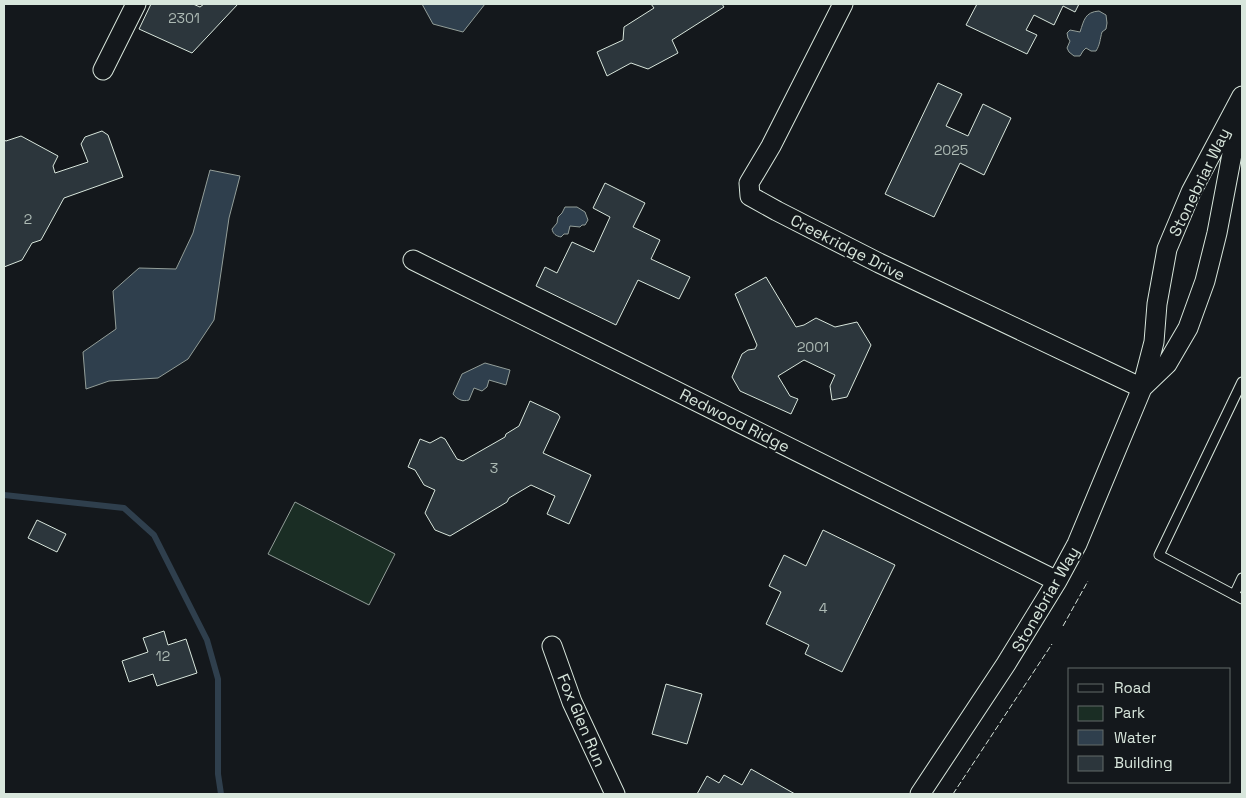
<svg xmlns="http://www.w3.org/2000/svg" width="1246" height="798" viewBox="0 0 1246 798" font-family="'Space Grotesk',sans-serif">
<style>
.green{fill:#1a2d24;stroke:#939e99}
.water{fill:#2f3f4d;stroke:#939e99}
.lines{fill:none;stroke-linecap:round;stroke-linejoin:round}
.stream{stroke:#2f3f4d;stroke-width:6}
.building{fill:#2c363c;stroke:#d8e6dc}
.lane-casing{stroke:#d8e6dc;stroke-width:11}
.street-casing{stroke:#d8e6dc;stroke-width:21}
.lane{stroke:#14181c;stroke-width:9}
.street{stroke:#14181c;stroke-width:19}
.fence{stroke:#d8e6dc;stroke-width:1;stroke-dasharray:6 2.5;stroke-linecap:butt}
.labels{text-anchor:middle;stroke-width:4;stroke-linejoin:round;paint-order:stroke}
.number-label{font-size:14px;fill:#adbab4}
.street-label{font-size:16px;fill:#d8e6dc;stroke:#14181c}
</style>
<rect width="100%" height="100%" fill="#14181c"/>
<path class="green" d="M 295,502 L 395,554 L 369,605 L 268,554 Z"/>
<path class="water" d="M 422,4 L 485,4 L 463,32 L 433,24 Z
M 1099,11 L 1106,15 L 1107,23 L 1106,29 L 1102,32 C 1100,39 1100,45 1096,51 L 1091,51 L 1086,48 L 1083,51 L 1080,56 L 1074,56 L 1069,52 L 1067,48 L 1070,41 L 1068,38 L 1067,33 L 1070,30 L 1080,32 C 1084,20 1085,12 1099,11 Z
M 210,170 L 240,176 L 229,218 L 214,320 L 188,359 L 158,378 L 109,381 L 86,389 L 83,352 L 116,329 L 113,291 L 139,268 L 176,269 L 193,233 Z
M 565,207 L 577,207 L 585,212 L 588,220 L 585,225 L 582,225 L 580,227 L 570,226 L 568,234 L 564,234 L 561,237 C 556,236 553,234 552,229 L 557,223 L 558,217 L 562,213 Z
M 485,363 L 510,370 L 506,385 L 489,380 L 487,387 L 482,391 L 474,388 L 469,400 C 462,402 457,399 453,394 L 462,374 Z"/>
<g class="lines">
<path class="stream" d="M 4,495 L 124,508 L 154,535 L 207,640 L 218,679 L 218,774 L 221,794"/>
</g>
<path class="building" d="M 151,4 L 193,4 L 200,7 L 204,4 L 238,4 L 192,53 L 139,29 Z
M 651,4 L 722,4 L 724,7 L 672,40 L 678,53 L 648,69 L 631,63 L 607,76 L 597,52 L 623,40 L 624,27 L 654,8 Z
M 977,4 L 1079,4 L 1075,12 L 1063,6 L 1054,25 L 1034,15 L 1026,30 L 1037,35 L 1027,54 L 966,25 Z
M 938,83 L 962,94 L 946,126 L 968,136 L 983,104 L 1011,118 L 984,175 L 960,163 L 934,217 L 885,194 Z
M 102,131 L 108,135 L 123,177 L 64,198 L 41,240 L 32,243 L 22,260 L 4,267 L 4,140 L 6,141 L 21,136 L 58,156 L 53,166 L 55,173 L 88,162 L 81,144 L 85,137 Z
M 605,183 L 645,203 L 633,227 L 660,240 L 651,259 L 690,277 L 679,299 L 638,280 L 616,325 L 536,286 L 545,267 L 557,273 L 572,242 L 594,252 L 610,217 L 593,208 Z
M 766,277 L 796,327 L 804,325 L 816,318 L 835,327 L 857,322 L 871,345 L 847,397 L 832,400 L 830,386 L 835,375 L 804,360 L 778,376 L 790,396 L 798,399 L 791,414 L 740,391 L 732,377 L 742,354 L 748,350 L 755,349 L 757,345 L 735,294 Z
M 530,401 L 558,414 L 560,417 L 543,453 L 591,475 L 569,524 L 547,514 L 555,496 L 531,485 L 509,498 L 507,502 L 450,536 L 435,530 L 425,513 L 435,490 L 424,485 L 415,470 L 408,467 L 420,439 L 430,443 L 441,437 L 445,439 L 457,459 L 463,461 L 505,437 L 506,434 L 519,426 Z
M 37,520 L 66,534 L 57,552 L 28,538 Z
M 823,530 L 895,565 L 842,672 L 805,654 L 809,645 L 766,624 L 781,592 L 769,586 L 784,555 L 806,566 Z
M 164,631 L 168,645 L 186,639 L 197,673 L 157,686 L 153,674 L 129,682 L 122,661 L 148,652 L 143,638 Z
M 666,684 L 702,694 L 687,744 L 652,734 Z
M 751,769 L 795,794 L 697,794 L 707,776 L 719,783 L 724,775 L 742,785 Z"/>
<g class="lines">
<defs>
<path id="lane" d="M 1242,382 L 1159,555 L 1242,599
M 1234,595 L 1242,578"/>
<path id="street" d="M 843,4 L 771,146 L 749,183 L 750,196 L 777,211 L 879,263 L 1142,388
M 103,70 L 136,4
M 413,260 L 1057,581
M 1143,387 L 1167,364 L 1188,328 L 1205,281 L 1217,233 L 1240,112
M 552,646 L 572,702 L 615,794
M 920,794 L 1006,664 L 1057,581 L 1077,544 L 1142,388 L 1154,342 L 1157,304 L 1167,249 L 1191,192 L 1242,96"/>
</defs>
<use href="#lane" class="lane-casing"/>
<use href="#street" class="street-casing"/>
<use href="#lane" class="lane"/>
<use href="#street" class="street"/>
<path class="fence" d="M 1063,626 L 1088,581
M 953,794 L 1052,644"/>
</g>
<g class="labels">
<g class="number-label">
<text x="184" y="23">2301</text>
<text x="951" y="155">2025</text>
<text x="28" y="224">2</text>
<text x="813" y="352">2001</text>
<text x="494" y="473">3</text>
<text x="823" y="613">4</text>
<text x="163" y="661">12</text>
</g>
<g class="street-label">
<text transform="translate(1199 182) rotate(-64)" y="6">Stonebriar Way</text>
<text transform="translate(848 247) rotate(27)" y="6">Creekridge Drive</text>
<text transform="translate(735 420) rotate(27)" y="6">Redwood Ridge</text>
<text transform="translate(1045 599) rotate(-60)" y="6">Stonebriar Way</text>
<text transform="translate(582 720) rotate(67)" y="6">Fox Glen Run</text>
</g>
</g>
<rect width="1246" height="798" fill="none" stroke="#d8e6dc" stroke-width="10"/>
<rect x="1068" y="668" width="162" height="115" fill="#14181c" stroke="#626a69"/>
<rect x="1078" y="684" width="25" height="8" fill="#14181c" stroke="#626a69"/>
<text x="1114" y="693" font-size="15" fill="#d8e6dc">Road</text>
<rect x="1078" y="706" width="25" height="15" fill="#1a2d24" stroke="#626a69"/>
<text x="1114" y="718" font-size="15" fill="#d8e6dc">Park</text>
<rect x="1078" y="730" width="25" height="15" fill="#2f3f4d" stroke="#626a69"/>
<text x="1114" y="743" font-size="15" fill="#d8e6dc">Water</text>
<rect x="1078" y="756" width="25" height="15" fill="#2c363c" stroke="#626a69"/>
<text x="1114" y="768" font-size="15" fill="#d8e6dc">Building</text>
</svg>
